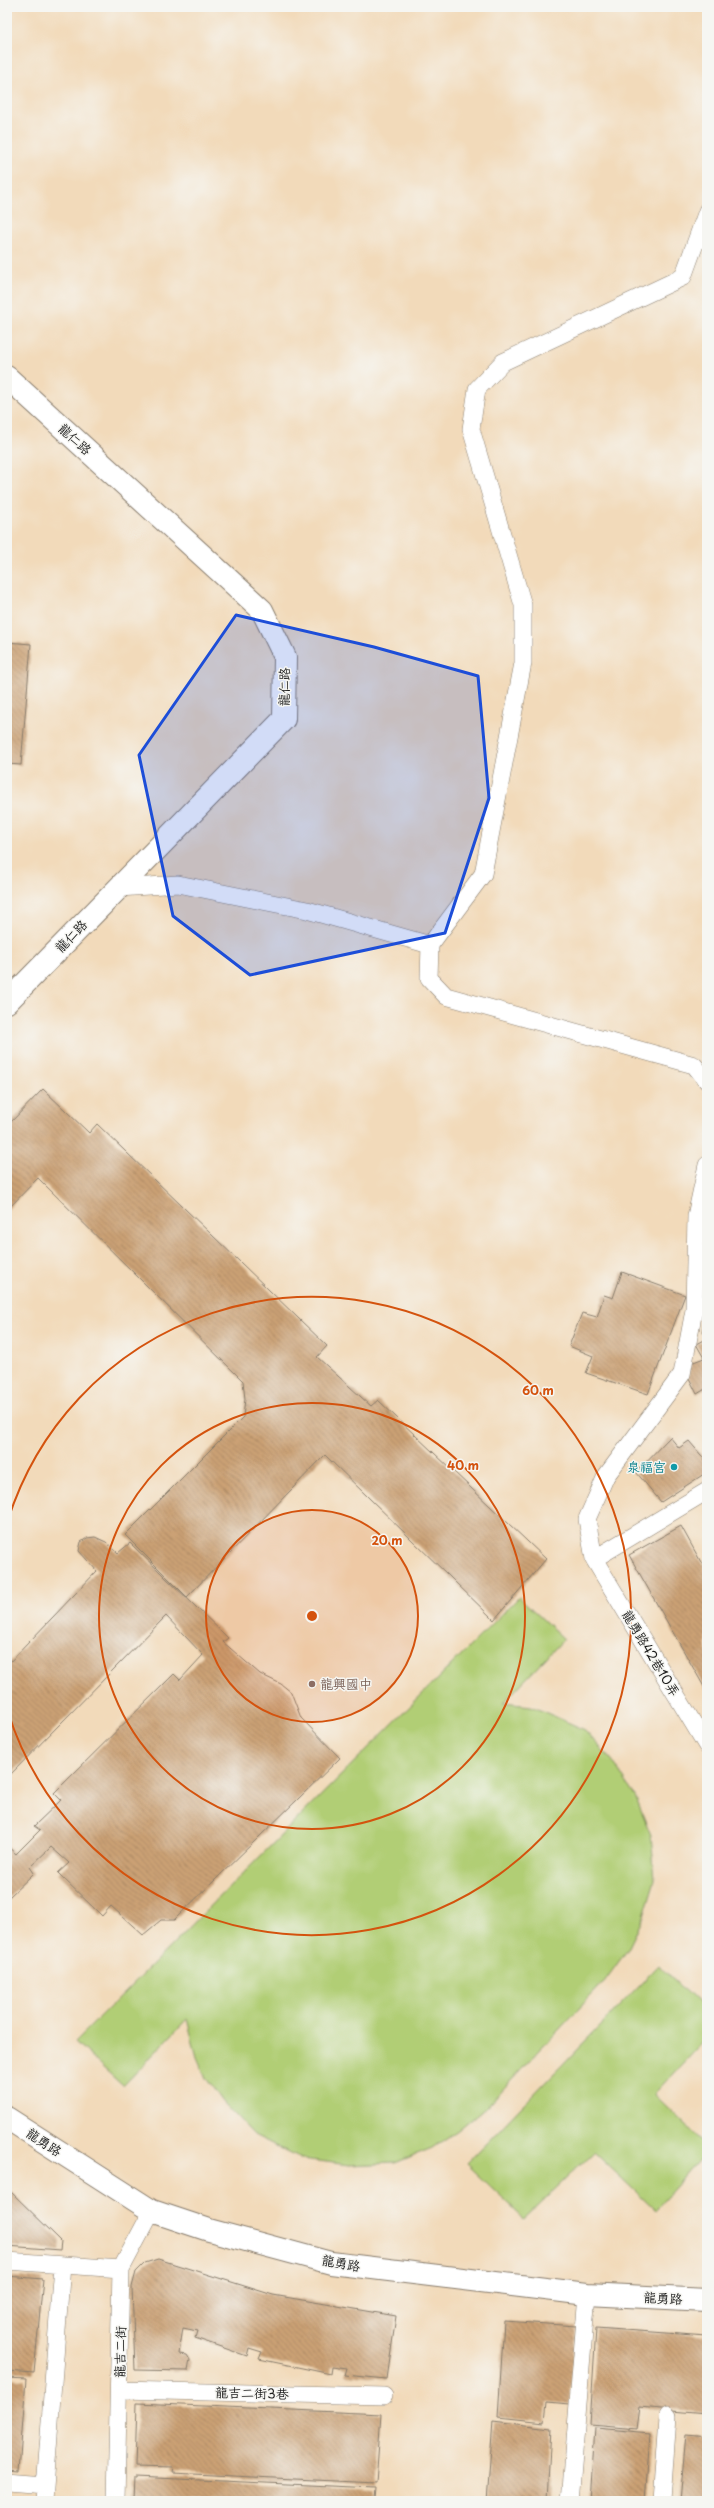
<svg xmlns="http://www.w3.org/2000/svg" width="714" height="2508" viewBox="0 0 714 2508" font-family="'Playpen Sans','LXGW WenKai TC',sans-serif">
<style>
.pitch{fill:#b1ce75;stroke:#667548}
.building{fill:url(#building-back-hatch)}
.lines{fill:none;stroke-linecap:round;stroke-linejoin:round}
.service-casing{stroke:#877b6b;stroke-width:18}
.minor-casing{stroke:#877b6b;stroke-width:24}
.service{stroke:#fff;stroke-width:17}
.minor{stroke:#fff;stroke-width:22}
.marked{fill:#1d4ed8;fill-opacity:0.2;stroke:#1d4ed8;stroke-width:3;stroke-linejoin:round}
.ring{fill:none;stroke:#d4530e;stroke-width:2}
.culture-dot{fill:#0f9aa8;stroke:#f6f6f2;stroke-width:1.5}
.education-dot{fill:#8d6e63;stroke:#f6f6f2;stroke-width:1.5}
.labels{text-anchor:middle;stroke-width:3;stroke-linejoin:round;paint-order:stroke}
.street-label{font-size:13px;fill:#1c1c1c;stroke:#f6f6f2}
.culture-label{font-size:13px;fill:#0d838f;stroke:#f6f6f2;text-anchor:end}
.education-label{font-size:13px;fill:#785e54;stroke:#f6f6f2;text-anchor:start}
.centre{fill:#d4530e;stroke:#f6f6f2;stroke-width:2}
.ring-label{font-size:12px;text-anchor:middle;font-weight:bold;fill:#d4530e;stroke:#f6f6f2;stroke-width:3;stroke-linejoin:round;paint-order:stroke}
</style>
<defs>
<pattern id="building-back-hatch" width="6" height="6" patternUnits="userSpaceOnUse"><rect width="6" height="6" fill="#cba174"/><path d="M-1 5l2 2M0 0l6 6M5-1l2 2" fill="none" stroke="#a4825e"/></pattern>
</defs>
<rect width="100%" height="100%" fill="#f6f6f2"/>
<filter id="ink" filterUnits="userSpaceOnUse"><feTurbulence type="fractalNoise" baseFrequency=".025" numOctaves="2"/><feDisplacementMap in="SourceGraphic" scale="8" xChannelSelector="R" yChannelSelector="G"/><feConvolveMatrix kernelMatrix="1 2 1 2 8 2 1 2 1" color-interpolation-filters="sRGB"/></filter>
<filter id="wash" filterUnits="userSpaceOnUse"><feTurbulence type="fractalNoise" baseFrequency=".012" numOctaves="4" result="noise"/><feDisplacementMap in="SourceGraphic" scale="16" xChannelSelector="R" yChannelSelector="G"/><feGaussianBlur stdDeviation="0.9" result="paint"/><feColorMatrix in="noise" values="0 0 0 0 0 0 0 0 0 0 0 0 0 0 0 0 0 1.4 0 .05"/><feComposite in="paint" operator="in"/></filter>
<g filter="url(#wash)">
<rect width="100%" height="100%" fill="#f2daba"/>
<path class="pitch" d="M 519,1597 L 564,1639 L 503,1703 L 531,1706 L 583,1729 L 612,1760 L 634,1794 L 651,1835 L 655,1880 L 644,1916 L 628,1949 L 604,1982 L 489,2104 L 458,2130 L 432,2148 L 395,2163 L 349,2165 L 302,2159 L 254,2135 L 223,2102 L 206,2078 L 197,2057 L 187,2019 L 123,2086 L 75,2042 Z
M 659,1965 L 707,2011 L 707,2037 L 654,2094 L 707,2146 L 707,2152 L 655,2210 L 594,2152 L 524,2219 L 466,2164 Z"/>
<g id="blocks">
<path class="building" d="M 7,642 L 31,644 L 21,765 L 7,764 Z
M 43,1089 L 89,1133 L 97,1124 L 327,1346 L 317,1357 L 371,1406 L 378,1400 L 546,1559 L 494,1620 L 325,1455 L 187,1597 L 125,1535 L 243,1417 L 245,1399 L 243,1381 L 38,1178 L 7,1210 L 7,1123 L 8,1125 Z
M 622,1272 L 685,1295 L 648,1394 L 586,1373 L 593,1356 L 569,1346 L 582,1313 L 597,1317 L 604,1295 L 613,1298 Z
M 706,1310 L 707,1329 L 702,1332 Z
M 707,1338 L 707,1388 L 697,1394 L 688,1376 L 691,1363 L 704,1358 L 696,1344 Z
M 670,1437 L 679,1448 L 689,1441 L 707,1462 L 707,1472 L 661,1502 L 636,1472 Z
M 681,1526 L 707,1573 L 707,1692 L 629,1555 Z
M 95,1537 L 106,1542 L 118,1553 L 130,1543 L 228,1638 L 223,1642 L 260,1674 L 281,1684 L 291,1692 L 301,1718 L 340,1758 L 174,1920 L 161,1920 L 143,1935 L 111,1906 L 102,1916 L 58,1873 L 69,1863 L 51,1847 L 30,1867 L 34,1873 L 9,1897 L 7,1895 L 7,1846 L 16,1854 L 40,1830 L 34,1826 L 61,1800 L 54,1793 L 174,1674 L 180,1680 L 203,1655 L 166,1616 L 7,1778 L 7,1665 L 97,1571 L 79,1551 L 81,1542 L 87,1538 Z
M 7,2188 L 61,2241 L 60,2250 L 7,2246 Z
M 158,2259 L 273,2295 L 396,2316 L 387,2379 L 345,2375 L 347,2368 L 332,2366 L 331,2374 L 259,2359 L 262,2352 L 249,2348 L 247,2356 L 195,2338 L 197,2331 L 183,2328 L 179,2354 L 187,2355 L 190,2360 L 188,2371 L 135,2370 L 132,2287 L 136,2272 L 145,2263 Z
M 7,2276 L 43,2279 L 34,2373 L 7,2371 Z
M 504,2321 L 576,2326 L 570,2404 L 547,2402 L 545,2422 L 498,2417 Z
M 596,2328 L 707,2336 L 707,2413 L 639,2407 L 636,2429 L 590,2425 Z
M 7,2378 L 26,2379 L 19,2471 L 7,2470 Z
M 137,2403 L 381,2414 L 376,2483 L 172,2473 L 173,2468 L 135,2467 Z
M 493,2421 L 551,2428 L 547,2501 L 487,2501 Z
M 595,2428 L 650,2433 L 645,2501 L 590,2501 Z
M 686,2435 L 707,2437 L 707,2501 L 680,2501 Z
M 134,2477 L 375,2488 L 374,2501 L 133,2501 Z"/>
</g>
</g>
<g filter="url(#ink)">
<use href="#blocks" fill-opacity="0" stroke="#877b6b" stroke-width="1"/>
<g class="lines">
<defs>
<path id="service" d="M 707,211 L 683,277 L 503,362 L 477,389 L 471,429 L 523,605 L 523,663 L 483,874 L 430,945 L 429,978 L 446,996 L 694,1065 L 707,1081
M 119,888 L 178,884 L 307,910 L 430,945
M 707,1165 L 696,1216 L 694,1310 L 682,1374 L 606,1476 L 587,1519 L 594,1559 L 707,1746
M 594,1559 L 707,1491
M 7,2261 L 121,2269
M 120,2390 L 384,2396
M 7,2482 L 45,2485
M 44,2501 L 62,2265
M 116,2501 L 121,2269 L 152,2211
M 570,2501 L 587,2294
M 662,2501 L 668,2416"/>
<path id="minor" d="M 7,377 L 262,610 L 285,657 L 284,719 L 7,1002
M 7,2118 L 152,2211 L 209,2230 L 331,2263 L 587,2294 L 707,2300"/>
</defs>
<use href="#service" class="service-casing"/>
<use href="#minor" class="minor-casing"/>
<use href="#service" class="service"/>
<use href="#minor" class="minor"/>
</g>
</g>
<path class="marked" d="M 236,615 L 374,647 L 478,676 L 489,798 L 445,933 L 250,975 L 173,916 L 139,755 Z"/>
<circle cx="312" cy="1616" r="106" fill="#d4530e" fill-opacity=".12"/>
<g class="ring">
<circle cx="312" cy="1616" r="106"/>
<circle cx="312" cy="1616" r="213"/>
<path d="M8 1520A319 319 0 1 1 8 1712"/>
</g>
<circle class="culture-dot" cx="674" cy="1467" r="4"/>
<circle class="education-dot" cx="312" cy="1684" r="4"/>
<g class="labels">
<g class="street-label">
<text transform="translate(75 439) rotate(42)" y="5">龍仁路</text>
<text transform="translate(284 687) rotate(-89)" y="5">龍仁路</text>
<text transform="translate(71 936) rotate(-46)" y="5">龍仁路</text>
<text transform="translate(651 1653) rotate(59)" y="5">龍勇路42巷10弄</text>
<text transform="translate(44 2142) rotate(33)" y="5">龍勇路</text>
<text transform="translate(341 2263) rotate(10)" y="5">龍勇路</text>
<text transform="translate(663 2298) rotate(3)" y="5">龍勇路</text>
<text transform="translate(120 2352) rotate(-89)" y="5">龍吉二街</text>
<text transform="translate(252 2393) rotate(1)" y="5">龍吉二街3巷</text>
</g>
<g class="culture-label">
<text x="666" y="1472">泉福宮</text>
</g>
<g class="education-label">
<text x="320" y="1689">龍興國中</text>
</g>
</g>
<circle cx="312" cy="1616" r="6" class="centre"/>
<g class="ring-label">
<text x="538" y="1395">60 m</text>
<text x="463" y="1470">40 m</text>
<text x="387" y="1545">20 m</text>
</g>
<rect width="714" height="2508" fill="none" stroke="#f6f6f2" stroke-width="24"/>
</svg>
